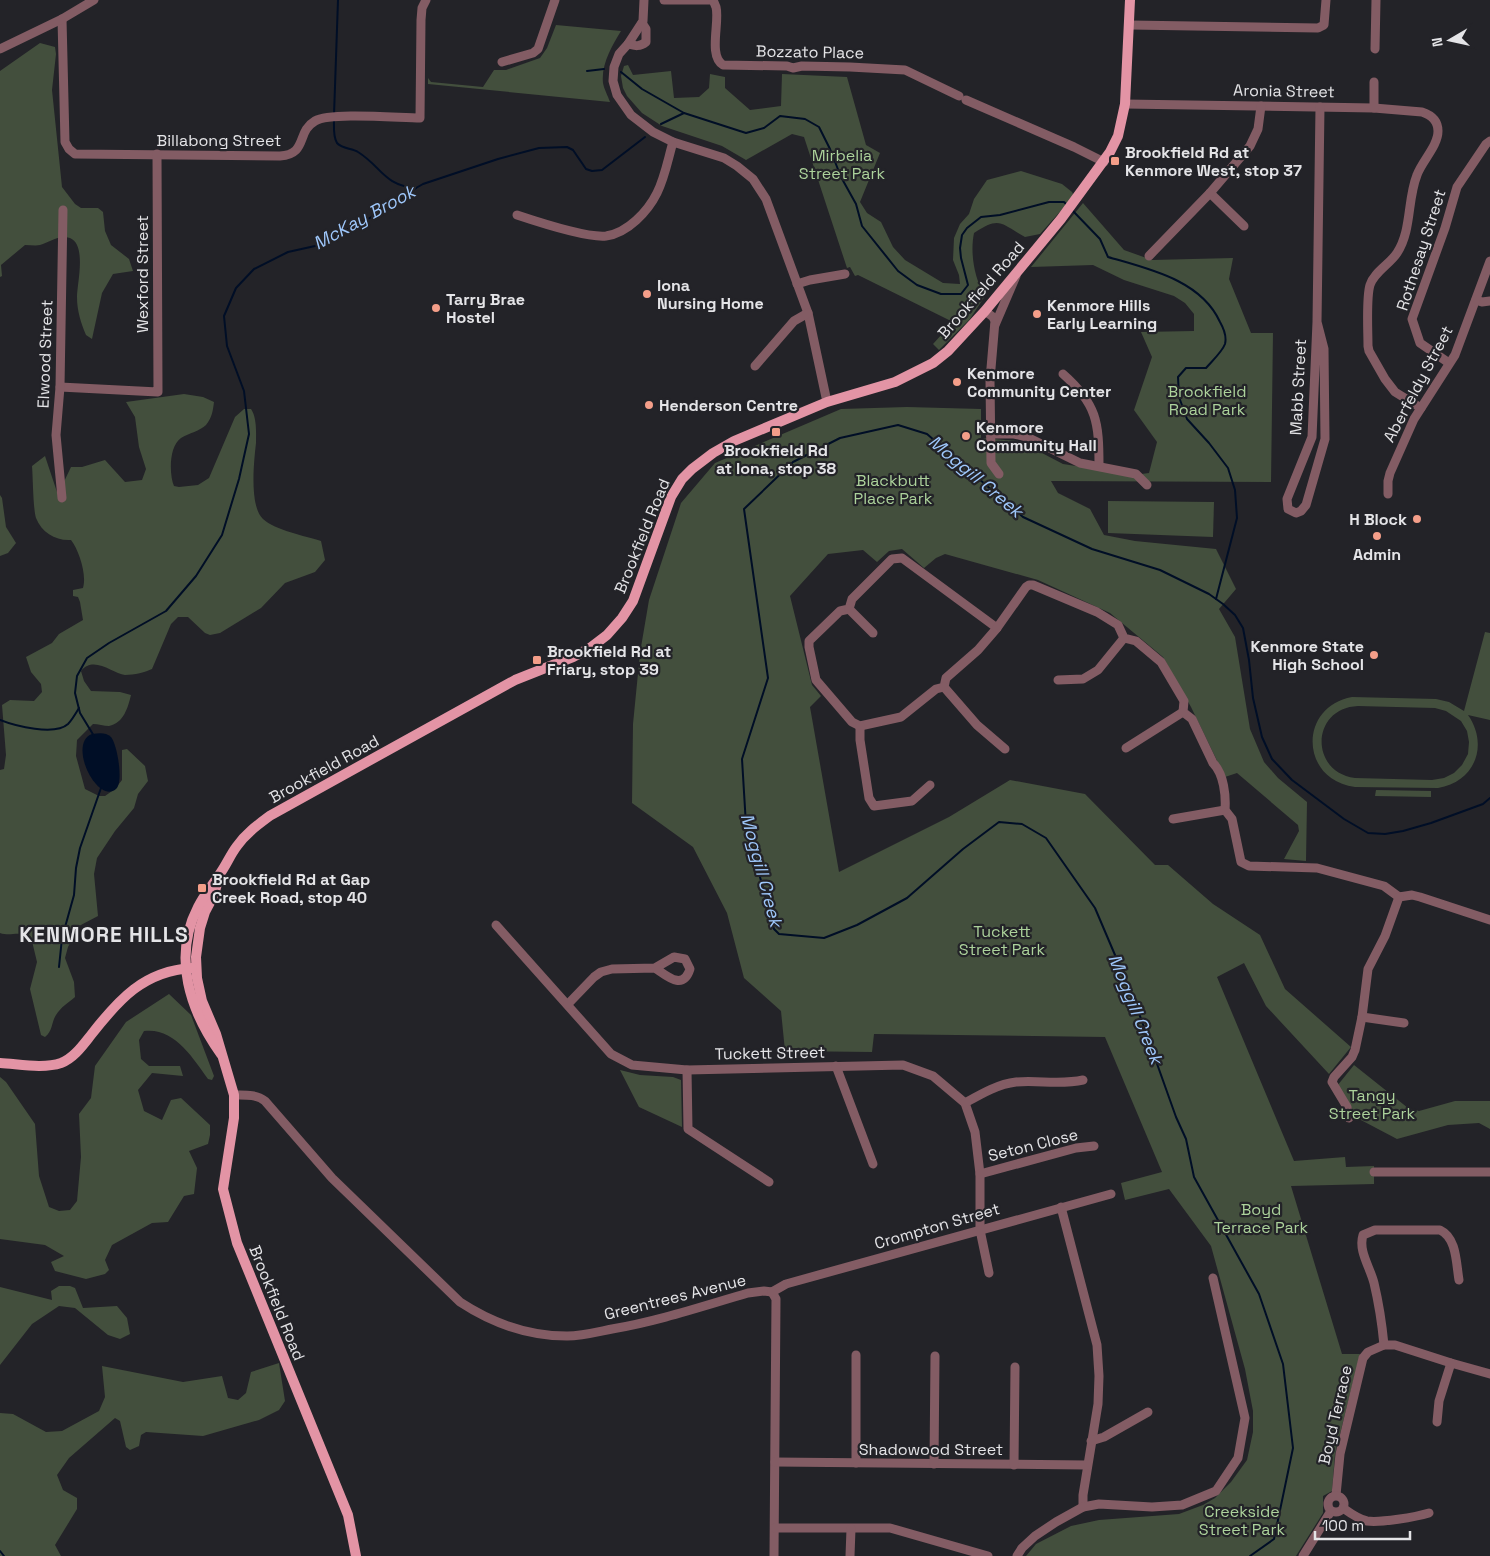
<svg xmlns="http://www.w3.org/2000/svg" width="1490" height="1556" viewBox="0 0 1490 1556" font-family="'Space Grotesk',sans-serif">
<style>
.green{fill:#434f3d;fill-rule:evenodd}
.water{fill:#000e26}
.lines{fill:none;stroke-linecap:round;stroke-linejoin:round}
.stream{stroke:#000e26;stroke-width:2}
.minor{stroke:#835c64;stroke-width:9}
.major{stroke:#e394a5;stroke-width:10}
.poi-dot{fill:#f49e89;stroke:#232328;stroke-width:2}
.labels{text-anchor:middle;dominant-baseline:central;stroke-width:4.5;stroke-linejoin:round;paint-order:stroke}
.street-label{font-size:16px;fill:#e4e4e7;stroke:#232328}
.poi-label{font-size:16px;font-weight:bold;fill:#e4e4e7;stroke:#232328;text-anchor:start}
.park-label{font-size:16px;fill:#acd29b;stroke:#232328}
.water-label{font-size:18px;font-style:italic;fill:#9fc8fc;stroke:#232328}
.district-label{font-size:21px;font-weight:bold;letter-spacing:1px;fill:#e4e4e7;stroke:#232328}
</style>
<rect width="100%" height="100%" fill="#232328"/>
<g class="green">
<path d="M556 25 621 31C612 46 601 64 603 83 604 89 608 96 610 102L428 84V78L431 82 483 87 494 70H506L540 58 547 48Z"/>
<path d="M40 43 55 47 56 54 52 90 62 187 75 204 81 208H98L103 212 105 231 111 245 129 259 133 271 113 274 102 293 92 339 86 335C81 323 77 311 77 297 77 284 87 245 70 238 59 234 50 242 40 245 36 246 30 245 25 245L1 265 2 276 0 277V71Z"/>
<path d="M628 65 633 75 671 71 674 98 699 97 709 88 710 74 725 77V88L750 110 781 106 782 74 847 77 866 145 880 153 860 202 867 213 881 222 893 247 905 260 943 283 960 284 959 275 953 260 954 238 960 224 969 214 974 199 987 180 1021 171 1062 184 1072 192 1074 196 1040 234 1025 237C1000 223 1000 216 974 233 970 253 974 278 985 296L970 319 939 350 933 344 953 322 858 275 855 276 850 267 847 268 804 137 792 134 746 160 722 146 662 126 642 113 627 96 623 88 621 76 624 66Z"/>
<path d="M1083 203 1124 250 1152 260 1233 258 1229 279 1251 333H1273L1271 482 1051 481 1058 493 1090 509 1104 535 1135 541 1216 549 1236 589 1219 609 1235 637 1250 729 1264 762 1278 778 1307 802 1306 861 1284 859 1299 831 1298 825 1237 773 1225 777 1191 707 1163 657 1110 613 1038 580 945 554 936 558 924 568 902 549 889 551 877 562 863 550 828 554 790 596 812 685 821 696 810 707 839 872 949 817 1010 780 1085 794 1155 865H1168L1213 904 1260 935 1285 989 1351 1047 1329 1074 1266 1006 1244 963 1217 977 1294 1161 1345 1157 1346 1167 1374 1166V1184L1291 1186 1342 1354H1360L1335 1454 1332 1491 1323 1496V1513L1296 1556H1026L1036 1544 1071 1526 1099 1520 1179 1514 1203 1505 1215 1498 1231 1482 1247 1460 1253 1432V1411L1245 1369 1211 1246 1169 1189 1125 1200 1121 1183 1162 1172 1105 1037 874 1034 872 1052 785 1051 781 1011 744 978 727 913 693 847 632 803 633 724 640 653 649 600 681 503 715 463 841 409 907 407 981 409V438L1019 441 1063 464 1134 475 1149 473 1157 442 1134 410 1152 357 1141 332 1194 331V314L1185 303 1174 296 1124 280 1093 265 1031 267Z"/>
<path d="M184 394 203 397 214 402C213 410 212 418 206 425 200 431 189 433 181 438 169 446 169 474 174 486L179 487 198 485 209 478 235 417 244 409H251C257 418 256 432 256 443 254 461 249 506 263 519 275 530 305 536 321 541L325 560 315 572 285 583 261 608 220 633 210 635 205 633 188 617H178L171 624 152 669C146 672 134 675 125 675 113 674 94 655 81 671L84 681 91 691 120 692 131 695C128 707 124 723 109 726 104 726 98 724 93 724L77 740 76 756 85 789 99 796H105L115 789 122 780V750L127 749 145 766 148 781 138 794 134 808 115 831 97 858 94 874 98 916 79 926 68 947 65 958 74 982 75 997C68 1003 61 1007 56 1015 51 1023 53 1031 45 1037L41 1035 30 989 37 962 31 937C17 930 12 937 0 933V770L4 769 6 755 2 705 10 700 34 701 42 692 41 684 31 672 26 657 52 643 59 634 83 620 80 602 78 597 73 596V590L83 588C87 575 79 550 71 540 56 541 42 533 36 518 33 508 33 478 32 466L45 456 57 492 61 488 71 467H82L105 460 125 482 142 480 146 469 139 447 135 417 126 402Z"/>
<path d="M0 495 2 498 6 527 16 543 8 553 0 556Z"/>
<path d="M1108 501 1214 502 1213 537 1108 533Z"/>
<path d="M1485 632 1490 633V720L1468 715C1489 745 1475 782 1438 788L1355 787C1300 780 1298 707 1352 697L1436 699 1449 702 1464 711ZM1358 706 1435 708 1446 711 1461 721 1467 731 1469 742 1468 754 1462 765 1454 773 1444 778 1432 780 1355 778C1309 772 1311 708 1358 706Z"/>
<path d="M1376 790 1431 791V797L1375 796Z"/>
<path d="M169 994 191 1015 214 1076 212 1080 208 1079C193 1058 174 1027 144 1031L139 1040 141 1059 149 1066H180L183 1076 152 1073 138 1090 144 1111 162 1120 171 1100 181 1098 210 1125V1135L208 1144 189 1151 197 1168 194 1194 184 1196 168 1222 152 1223 112 1245 105 1260 109 1270 105 1274 86 1279 55 1271 51 1262 64 1256 45 1245 0 1239V1077L6 1082 35 1124 39 1176 49 1207 59 1211 70 1210 77 1201 81 1157 79 1114 91 1098 95 1066 126 1022Z"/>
<path d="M1354 1065 1408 1108 1419 1111 1455 1101H1490V1129L1479 1123 1448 1125 1397 1139 1359 1119 1337 1086Z"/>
<path d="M620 1070 640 1075 673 1077 681 1080 682 1127 639 1107Z"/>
<path d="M59 1286H70L75 1288 83 1308 117 1306 127 1318 130 1334 120 1339 108 1335 75 1308 59 1306 32 1324 0 1365V1287L52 1300 51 1291Z"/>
<path d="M279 1363 285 1401 279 1410 259 1420 203 1436 146 1432 141 1435 139 1446 130 1450 126 1447 120 1421 115 1418 69 1458 57 1475 63 1490 77 1498V1509L55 1545 61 1556H0V1413L13 1414 46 1432 62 1431 99 1411 105 1397 102 1366 183 1382 222 1376 228 1398 238 1400 246 1393 251 1372Z"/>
</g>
<path class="water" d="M92 734C99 733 106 732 111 737 117 744 124 782 116 789 97 805 67 743 92 734Z"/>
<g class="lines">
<g class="stream">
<path d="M587 71 604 69"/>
<path d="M621 72 642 89 684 113 746 133 764 128 780 116 805 119 819 127 830 149 841 177 856 204 862 226 898 271 917 285 941 294H961L968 285 961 258 960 248 962 235 967 228 981 217 1000 215 1049 202H1064L1067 205"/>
<path d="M334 115 338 0"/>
<path d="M334 120C334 127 333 137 337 143 342 149 352 148 358 152 382 167 383 185 416 188"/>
<path d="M661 124 684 113"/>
<path d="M1072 210 1100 239 1108 257C1149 269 1201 280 1220 322 1224 329 1227 336 1225 344 1222 352 1212 361 1206 368H1186L1178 377 1179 397 1187 419 1209 443 1228 468 1235 490 1237 518 1216 599"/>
<path d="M0 720C15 726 55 736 68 724 72 720 76 713 79 708"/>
<path d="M94 736 80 713 75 693 77 676 87 658 109 643 166 611 196 576 222 535 239 479 249 434 244 391 227 346 224 316 236 288 254 269 288 252 315 246 368 219 402 199 416 188 423 184 498 159 539 148 567 147 573 150 586 169 592 171 602 170 645 137"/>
<path d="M59 967 62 938 74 895 76 868 80 848 101 788"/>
<path d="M0 1551 4 1556"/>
<path d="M1250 1556 1274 1539 1293 1448 1283 1364 1259 1294 1194 1177 1186 1139 1176 1117 1135 1002 1095 908 1046 838 1022 824 999 822 963 849 907 898 857 925 824 938 779 934 774 929 746 825 742 759 768 678 744 509 793 462 840 438 898 425 927 434 1023 517 1092 549 1160 570 1209 594 1223 604 1235 615 1243 628 1249 660 1253 698 1262 737 1272 759 1292 780 1344 819 1368 833 1385 834 1403 831 1431 823 1483 804 1490 798"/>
</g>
<g class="minor">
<path d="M644 0 643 21 628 44 619 54 614 67 613 81 617 95 631 115 653 132 673 142 724 158 737 166 753 179 766 199 808 313 827 402"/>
<path d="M664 0H713"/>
<path d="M713 0C714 2 715 5 716 7 720 22 708 56 723 65L787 66 793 68 802 66 850 67 905 70 959 96"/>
<path d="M62 19 65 142 69 149 75 154 280 156C308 154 296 132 315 121 331 112 399 118 420 118L421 20 422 8 426 0"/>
<path d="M1130 25 1318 28 1324 25 1326 0"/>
<path d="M628 44C635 46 640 47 646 42V29L642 23"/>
<path d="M0 49 62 19 94 0"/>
<path d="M1375 49 1376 0"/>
<path d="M502 62 533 53 538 49 555 0"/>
<path d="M966 100 1074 147 1104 162"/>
<path d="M1125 104 1374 108 1422 112C1431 115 1438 121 1438 131 1438 146 1422 161 1417 175 1407 200 1412 230 1397 253 1390 264 1374 272 1370 285 1366 298 1368 331 1368 346L1369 351 1385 379 1395 392 1421 408"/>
<path d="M1374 108V82"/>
<path d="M1210 193 1244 226"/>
<path d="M517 215C538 222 587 238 606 236 628 233 648 211 657 193 665 177 668 159 673 142"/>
<path d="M1149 256 1210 193 1250 146 1258 129 1261 106"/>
<path d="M797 284 810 280 845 274"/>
<path d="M1476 300 1482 302 1490 301"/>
<path d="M985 311 993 317 995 321 990 380 991 463 999 474"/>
<path d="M1317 322 1324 349 1325 439 1306 505 1301 511 1296 513 1288 509 1287 499 1312 437 1317 322 1320 107"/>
<path d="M995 325 1016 276"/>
<path d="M1449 363 1420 343 1412 319 1445 228 1457 187 1486 144 1490 141"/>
<path d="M755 366 794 321 808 313"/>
<path d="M1063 374C1097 404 1099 422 1099 466"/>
<path d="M60 387 158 392 157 154"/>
<path d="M990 434H1014L1027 437 1080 463 1136 474 1147 485"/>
<path d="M1388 494V481L1390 473 1414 419 1455 355 1490 261"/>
<path d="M62 498 56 435 60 387 63 210"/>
<path d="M902 558 997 628 978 650 946 678 944 687 936 689 901 717 860 726 852 722 816 680 809 647V641L840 611 849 609 852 599 892 559Z"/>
<path d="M849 609 873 633"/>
<path d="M997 628 1026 587 1029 585H1033L1097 612 1118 625 1124 638 1136 641 1161 662 1184 701 1183 712 1192 719 1213 763C1224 774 1226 796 1225 810L1232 819 1241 862 1249 866 1317 868 1384 886 1399 897"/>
<path d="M1058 680 1083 679 1098 670 1124 638"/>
<path d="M944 687 977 725 1005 749"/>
<path d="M860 726V740L869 798 874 806 912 801 930 785"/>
<path d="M1126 748 1183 712"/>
<path d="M1173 819 1225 810"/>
<path d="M1399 897 1412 895 1420 897 1490 920"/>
<path d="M496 925 611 1054 632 1065 687 1070 903 1065 933 1076 965 1103 975 1132 980 1174V1230L989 1273"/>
<path d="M568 1004 594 977 601 972 612 969 655 968 674 957 685 959 690 969C683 991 667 976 655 968"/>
<path d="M1362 1017 1404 1023"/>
<path d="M836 1066 873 1164"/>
<path d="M687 1070 688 1129 769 1182"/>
<path d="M234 1095C245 1095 256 1094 265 1101L332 1178 460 1302C492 1323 529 1336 567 1336 582 1336 597 1332 612 1329 659 1321 703 1306 748 1293L764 1291 772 1292"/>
<path d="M965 1103C981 1094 998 1084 1016 1082 1038 1080 1061 1085 1083 1080"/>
<path d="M1349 1118 1347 1107 1332 1082 1334 1077 1352 1057 1355 1050 1362 1017 1368 969 1385 936 1399 897"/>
<path d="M1374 1172H1490"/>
<path d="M980 1174 1076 1148 1094 1146"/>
<path d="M1061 1207 1097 1345 1099 1376 1098 1404 1083 1495V1507"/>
<path d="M772 1292 786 1284 1111 1194"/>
<path d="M772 1292 776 1299 774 1556"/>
<path d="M1384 1345C1382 1324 1379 1304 1374 1283 1370 1267 1358 1251 1363 1235L1375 1230H1440C1457 1238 1456 1263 1459 1280"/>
<path d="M1437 1422 1439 1401 1451 1363"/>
<path d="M1091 1441 1104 1437 1148 1412"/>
<path d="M775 1462 1087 1465"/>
<path d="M856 1463V1355"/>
<path d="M934 1464 935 1356"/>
<path d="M1014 1465 1015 1367"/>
<path d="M1336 1495 1340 1454 1363 1358 1368 1352 1384 1345H1395L1451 1363 1490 1374"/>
<circle cx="1336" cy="1504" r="8"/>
<path d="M1343 1508C1350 1513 1358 1519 1367 1521 1380 1523 1416 1517 1429 1513"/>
<path d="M775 1528H890L988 1556"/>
<path d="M850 1556 851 1529"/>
<path d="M1017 1556 1022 1548 1035 1536 1056 1522 1083 1507 1099 1504 1152 1507 1182 1505 1216 1491 1238 1458 1245 1418 1213 1278"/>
<path d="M1303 1556 1331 1511"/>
</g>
<g class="major">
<path d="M218 880 214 895 205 912 200 928 196 957 197 978 202 1001 216 1034 234 1095V1118L223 1189 237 1243 348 1515 356 1556"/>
<path d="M221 1054C190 1011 172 957 198 907 204 895 212 886 219 875 226 866 230 855 237 846 246 833 259 824 271 815L515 680 573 657 590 648 607 635 622 618 633 601 671 497 682 479 692 469 713 453 734 441 827 402 895 382 933 363 948 351 985 311 1061 219 1110 152 1118 136 1125 104 1130 0"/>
<path d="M0 1063C19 1064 43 1069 61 1063 74 1058 83 1045 91 1035 119 999 144 971 192 968"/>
</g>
</g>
<g class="poi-dot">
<rect x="1110" y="156" width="10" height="10" rx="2.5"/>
<circle cx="647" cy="294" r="5"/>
<circle cx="436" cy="308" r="5"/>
<circle cx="1037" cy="314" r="5"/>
<circle cx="957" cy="382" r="5"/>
<circle cx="649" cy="405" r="5"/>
<rect x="771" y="427" width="10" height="10" rx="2.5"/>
<circle cx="966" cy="436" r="5"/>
<circle cx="1417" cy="519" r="5"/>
<circle cx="1377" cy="536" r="5"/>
<circle cx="1374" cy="655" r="5"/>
<rect x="532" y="655" width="10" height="10" rx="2.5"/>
<rect x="197" y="883" width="10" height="10" rx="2.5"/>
</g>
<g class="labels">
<g class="street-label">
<text transform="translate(810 52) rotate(1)">Bozzato Place</text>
<text transform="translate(1284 91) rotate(1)">Aronia Street</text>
<text x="219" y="140">Billabong Street</text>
<text transform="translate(1421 250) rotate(-72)">Rothesay Street</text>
<text transform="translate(142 274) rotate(-90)">Wexford Street</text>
<text transform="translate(981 290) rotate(-49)">Brookfield Road</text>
<text transform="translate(45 354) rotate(-88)">Elwood Street</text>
<text transform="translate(1418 384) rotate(-62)">Aberfeldy Street</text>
<text transform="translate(1298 387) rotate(-87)">Mabb Street</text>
<text transform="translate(642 536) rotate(-68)">Brookfield Road</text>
<text transform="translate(324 769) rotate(-29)">Brookfield Road</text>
<text transform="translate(770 1053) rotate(-1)">Tuckett Street</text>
<text transform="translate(1033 1145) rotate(-14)">Seton Close</text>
<text transform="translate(937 1226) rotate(-16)">Crompton Street</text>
<text transform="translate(675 1297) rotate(-14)">Greentrees Avenue</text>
<text transform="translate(277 1303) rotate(68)">Brookfield Road</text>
<text transform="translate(1335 1415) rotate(-77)">Boyd Terrace</text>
<text x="931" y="1449">Shadowood Street</text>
</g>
<g class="poi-label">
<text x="1125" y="152">Brookfield Rd at<tspan x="1125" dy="18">Kenmore West, stop 37</tspan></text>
<text x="657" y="285">Iona<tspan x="657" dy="18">Nursing Home</tspan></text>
<text x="446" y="299">Tarry Brae<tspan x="446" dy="18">Hostel</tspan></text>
<text x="1047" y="305">Kenmore Hills<tspan x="1047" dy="18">Early Learning</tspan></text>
<text x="967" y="373">Kenmore<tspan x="967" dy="18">Community Center</tspan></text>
<text x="659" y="405">Henderson Centre</text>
<text x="976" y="427">Kenmore<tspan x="976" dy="18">Community Hall</tspan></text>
<text x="776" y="450" text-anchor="middle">Brookfield Rd<tspan x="776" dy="18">at Iona, stop 38</tspan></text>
<text x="1407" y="519" text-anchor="end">H Block</text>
<text x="1377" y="554" text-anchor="middle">Admin</text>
<text x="1364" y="646" text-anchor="end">Kenmore State<tspan x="1364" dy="18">High School</tspan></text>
<text x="547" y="651">Brookfield Rd at<tspan x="547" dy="18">Friary, stop 39</tspan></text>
<text x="212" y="879">Brookfield Rd at Gap<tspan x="212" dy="18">Creek Road, stop 40</tspan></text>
</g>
<g class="park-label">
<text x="842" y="155">Mirbelia<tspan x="842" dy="18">Street Park</tspan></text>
<text x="1207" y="391">Brookfield<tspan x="1207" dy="18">Road Park</tspan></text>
<text x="893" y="480">Blackbutt<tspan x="893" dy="18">Place Park</tspan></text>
<text x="1002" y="931">Tuckett<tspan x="1002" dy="18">Street Park</tspan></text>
<text x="1372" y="1095">Tangy<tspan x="1372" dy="18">Street Park</tspan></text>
<text x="1261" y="1209">Boyd<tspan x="1261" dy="18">Terrace Park</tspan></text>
<text x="1242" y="1511">Creekside<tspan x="1242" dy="18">Street Park</tspan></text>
</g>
<g class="water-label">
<text transform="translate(364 217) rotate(-29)">McKay Brook</text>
<text transform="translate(976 476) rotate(40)">Moggill Creek</text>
<text transform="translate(762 870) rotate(75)">Moggill Creek</text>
<text transform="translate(1136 1009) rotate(68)">Moggill Creek</text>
</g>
<g class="district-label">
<text x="104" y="934">KENMORE HILLS</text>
</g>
</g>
<g transform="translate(1450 40) rotate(261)" stroke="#232328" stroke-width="4" paint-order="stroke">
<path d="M0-4L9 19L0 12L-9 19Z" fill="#e4e4e7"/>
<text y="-8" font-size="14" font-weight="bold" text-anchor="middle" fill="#e4e4e7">N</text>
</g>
<path d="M1315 1531v8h95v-8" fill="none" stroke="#e4e4e7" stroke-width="2.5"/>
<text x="1322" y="1531" font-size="15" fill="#e4e4e7" stroke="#232328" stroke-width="4" paint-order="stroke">100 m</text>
</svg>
